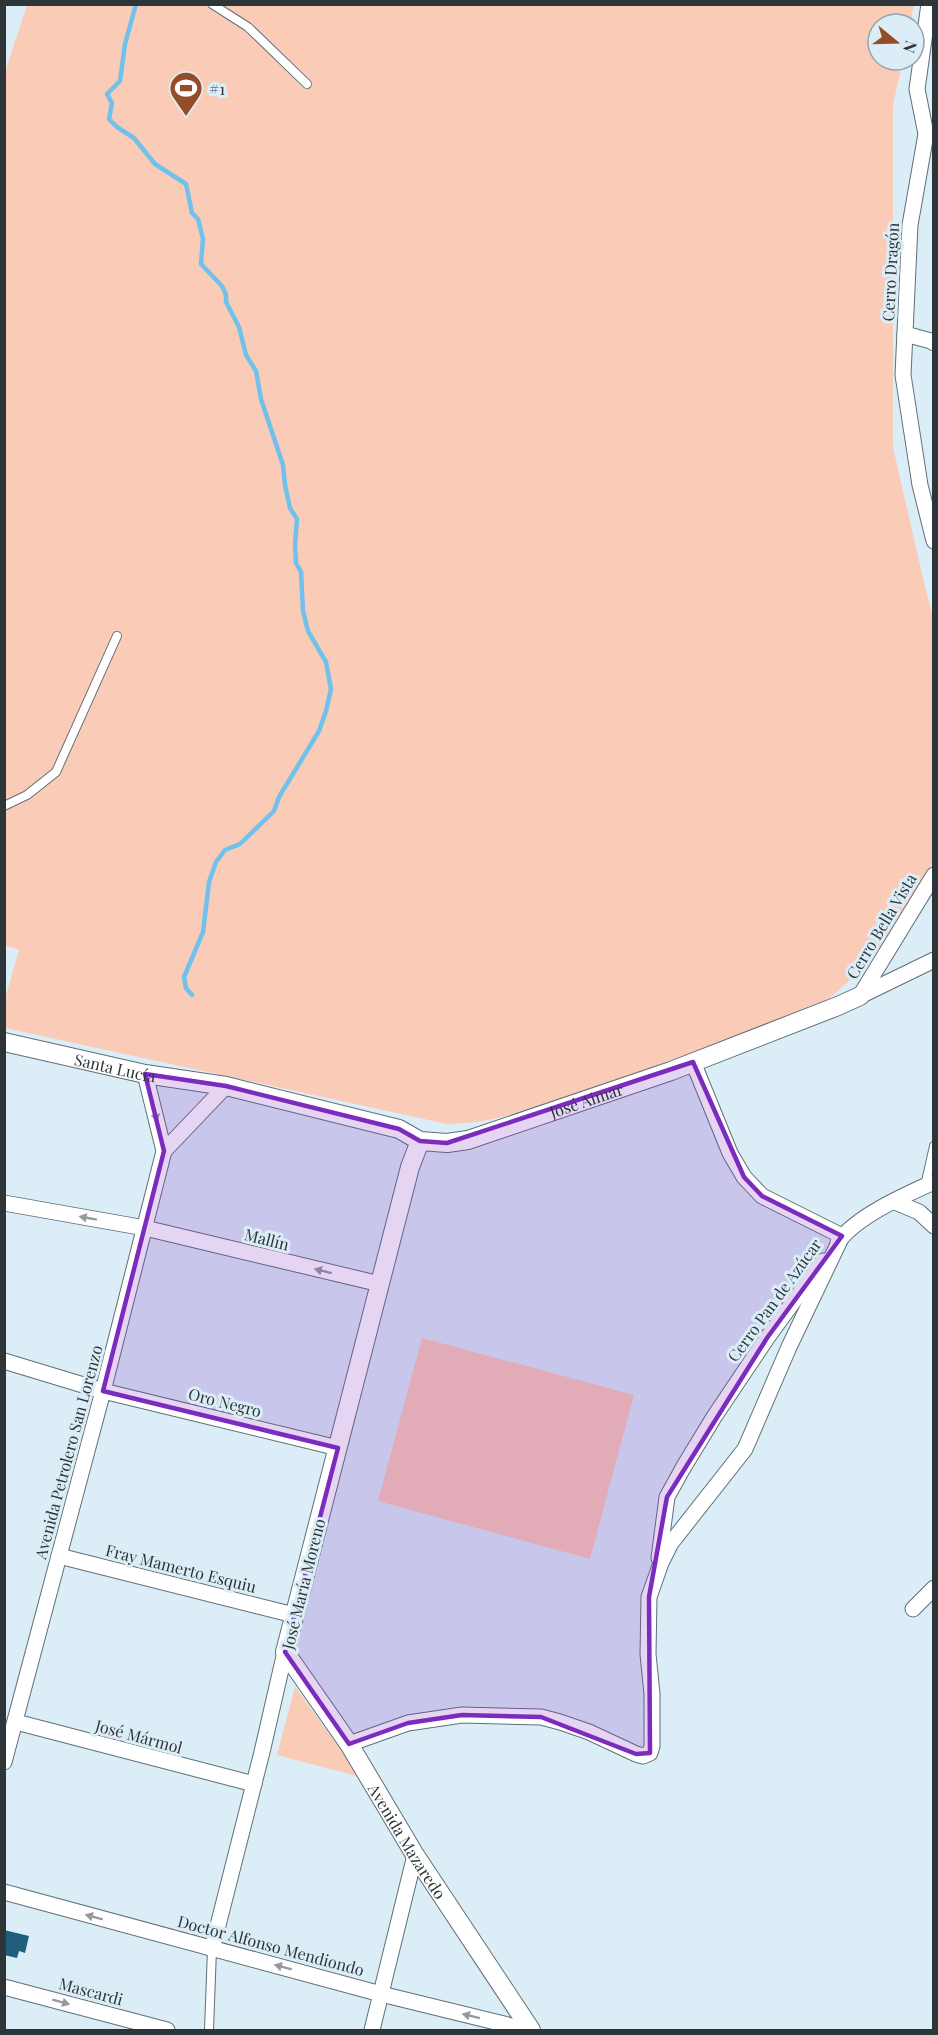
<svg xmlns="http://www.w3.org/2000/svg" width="938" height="2035" viewBox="0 0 938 2035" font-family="'Playfair Display',serif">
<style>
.green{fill:#faccb7}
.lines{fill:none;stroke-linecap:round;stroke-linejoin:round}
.stream{stroke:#70c1eb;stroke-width:4.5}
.building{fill:#1f5f7d}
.service-casing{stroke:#606f78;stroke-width:10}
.minor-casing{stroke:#606f78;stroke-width:17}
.tertiary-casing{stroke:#606f78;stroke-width:20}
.service{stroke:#fff;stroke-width:8}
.minor{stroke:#fff;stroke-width:15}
.tertiary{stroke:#fff;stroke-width:18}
.oneway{fill:#969a9c}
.marked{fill:#7b2cbf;fill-opacity:0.2;stroke:#7b2cbf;stroke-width:4.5;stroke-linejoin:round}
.labels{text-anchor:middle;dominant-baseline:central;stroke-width:6;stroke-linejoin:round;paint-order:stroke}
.poi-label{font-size:16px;fill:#2e3539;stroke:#dbedf7;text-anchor:start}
.street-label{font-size:16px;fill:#2e3539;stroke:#dbedf7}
</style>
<rect width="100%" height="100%" fill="#dbedf7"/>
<g class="green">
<path d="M27 5H914L910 24H878V60H903L893 105V447L922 574 933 618V862L880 946 847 983 826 1001C746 1032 665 1064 583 1091 538 1106 495 1124 447 1124L5 1028V999L19 950 5 945 4 75Z"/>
<path d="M422 1338 634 1395 590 1559 378 1501Z"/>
<path d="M295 1687 361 1777 277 1755Z"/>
</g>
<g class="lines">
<path class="stream" d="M136 4 125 44 120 81 107 94 112 103 109 119 117 127 134 138 155 164 186 184 192 213 198 219 203 239 201 264 222 286 226 295V302L239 327 246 355 256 371 261 399 283 465 285 485 290 508 297 519 295 545 296 563 301 572 303 611 308 631 326 662 331 689 326 711 319 731 279 797 274 811 240 844 225 850 216 862 209 882 203 932 184 977 186 988 192 995"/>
</g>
<path class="building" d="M4 1930 29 1936 25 1953 19 1951 17 1958 4 1955Z"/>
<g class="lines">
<defs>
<g id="service">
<path d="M212 4 248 27 307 84"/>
<path d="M4 806 27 795 56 772 117 636"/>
<path d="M925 1186 934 1146"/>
<path d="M209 2030 212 1949"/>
</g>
<g id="minor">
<path d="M929 4 917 89 926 134 910 225 903 375 920 485 934 541"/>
<path d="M905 334 931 341 934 343"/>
<path d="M860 996 934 875"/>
<path d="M860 996 934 960"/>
<path d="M693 1062 730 1153 744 1177 762 1196 842 1236"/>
<path d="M145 1074 164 1151"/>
<path d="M895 1202 919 1212 934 1226"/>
<path d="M4 1203 145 1228 380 1284"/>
<path d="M838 1242C857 1216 905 1195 934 1182"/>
<path d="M4 1361 103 1391 338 1448"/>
<path d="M59 1556 294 1615"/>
<path d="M659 1558 667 1497 683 1468 714 1417 767 1338 823 1261"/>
<path d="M913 1609 934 1588"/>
<path d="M16 1722 254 1784"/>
<path d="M349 1744 408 1723 462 1715 541 1717 560 1722 589 1732 636 1754 643 1756 650 1753 652 1746V1694L648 1654 649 1597 661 1563 671 1543 745 1449 789 1347 842 1236"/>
<path d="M4 1762 103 1391 164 1151 226 1086"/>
<path d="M4 1892 381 1994 528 2030"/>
<path d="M212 1949 262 1752 285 1652"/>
<path d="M4 1987 167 2030"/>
<path d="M372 2030 415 1855"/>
</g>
<g id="tertiary">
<path id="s1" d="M4 1042 145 1074 226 1086 399 1129 420 1141 447 1143 468 1140 671 1071 838 1006 860 996"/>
<path id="s2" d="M420 1141 410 1167 285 1652 349 1744 415 1855 531 2030"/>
</g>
</defs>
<use href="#service" class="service-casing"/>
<use href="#minor" class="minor-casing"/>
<use href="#tertiary" class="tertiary-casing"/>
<use href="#service" class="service"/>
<use href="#minor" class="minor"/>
<use href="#tertiary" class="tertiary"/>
</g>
<defs><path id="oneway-solid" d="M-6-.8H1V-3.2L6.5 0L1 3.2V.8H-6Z" transform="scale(1.5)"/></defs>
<g class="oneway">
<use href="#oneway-solid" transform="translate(155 1113) rotate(76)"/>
<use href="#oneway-solid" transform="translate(88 1218) rotate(-170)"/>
<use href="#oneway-solid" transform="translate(323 1271) rotate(-166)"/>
<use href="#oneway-solid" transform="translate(94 1917) rotate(-165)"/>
<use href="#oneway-solid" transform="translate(283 1967) rotate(-165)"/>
<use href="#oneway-solid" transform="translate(61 2002) rotate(15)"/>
<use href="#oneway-solid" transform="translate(471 2016) rotate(-166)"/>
</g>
<path class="marked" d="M693 1062 744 1177 762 1196 842 1236 767 1338 667 1497 649 1597 650 1753 636 1754 541 1717 462 1715 408 1723 349 1744 285 1652 338 1448 103 1391 164 1151 145 1074 226 1086 399 1129 420 1141 447 1143Z"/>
<defs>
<symbol id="stadium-pin" viewBox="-11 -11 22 30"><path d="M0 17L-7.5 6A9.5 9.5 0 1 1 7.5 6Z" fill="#954d29" stroke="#dbedf7"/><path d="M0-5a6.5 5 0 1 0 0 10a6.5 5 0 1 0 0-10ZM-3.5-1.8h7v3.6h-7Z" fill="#fff"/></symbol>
</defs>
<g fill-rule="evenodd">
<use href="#stadium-pin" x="167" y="69" width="38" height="52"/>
</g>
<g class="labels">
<g class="poi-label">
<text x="209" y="88">#1</text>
</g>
<g class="street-label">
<text transform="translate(890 272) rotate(-87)">Cerro Dragón</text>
<text transform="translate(881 926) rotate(-59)">Cerro Bella Vista</text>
<text stroke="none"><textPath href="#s1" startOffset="114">Santa Lucía</textPath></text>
<text stroke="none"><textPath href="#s1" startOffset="602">José Aimar</textPath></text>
<text transform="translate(267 1239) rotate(14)">Mallín</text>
<text transform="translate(774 1300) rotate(-54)">Cerro Pan de Azúcar</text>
<text transform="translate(225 1402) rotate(14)">Oro Negro</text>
<text transform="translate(68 1452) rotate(-75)">Avenida Petrolero San Lorenzo</text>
<text transform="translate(181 1568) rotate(14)">Fray Mamerto Esquiu</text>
<text transform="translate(303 1584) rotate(-76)">José María Moreno</text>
<text transform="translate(139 1736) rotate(15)">José Mármol</text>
<text stroke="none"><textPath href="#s2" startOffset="754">Avenida Mazaredo</textPath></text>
<text transform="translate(271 1945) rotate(15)">Doctor Alfonso Mendiondo</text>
<text transform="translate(91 1991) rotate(15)">Mascardi</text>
</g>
</g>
<rect width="938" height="2035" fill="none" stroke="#2e3539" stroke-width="12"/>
<g transform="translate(896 42) rotate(109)"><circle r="28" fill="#dbedf7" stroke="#96a3ab" stroke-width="1.5"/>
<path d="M0-4.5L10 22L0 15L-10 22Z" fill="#954d29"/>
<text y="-9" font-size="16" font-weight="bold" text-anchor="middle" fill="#2e3539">N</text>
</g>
</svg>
